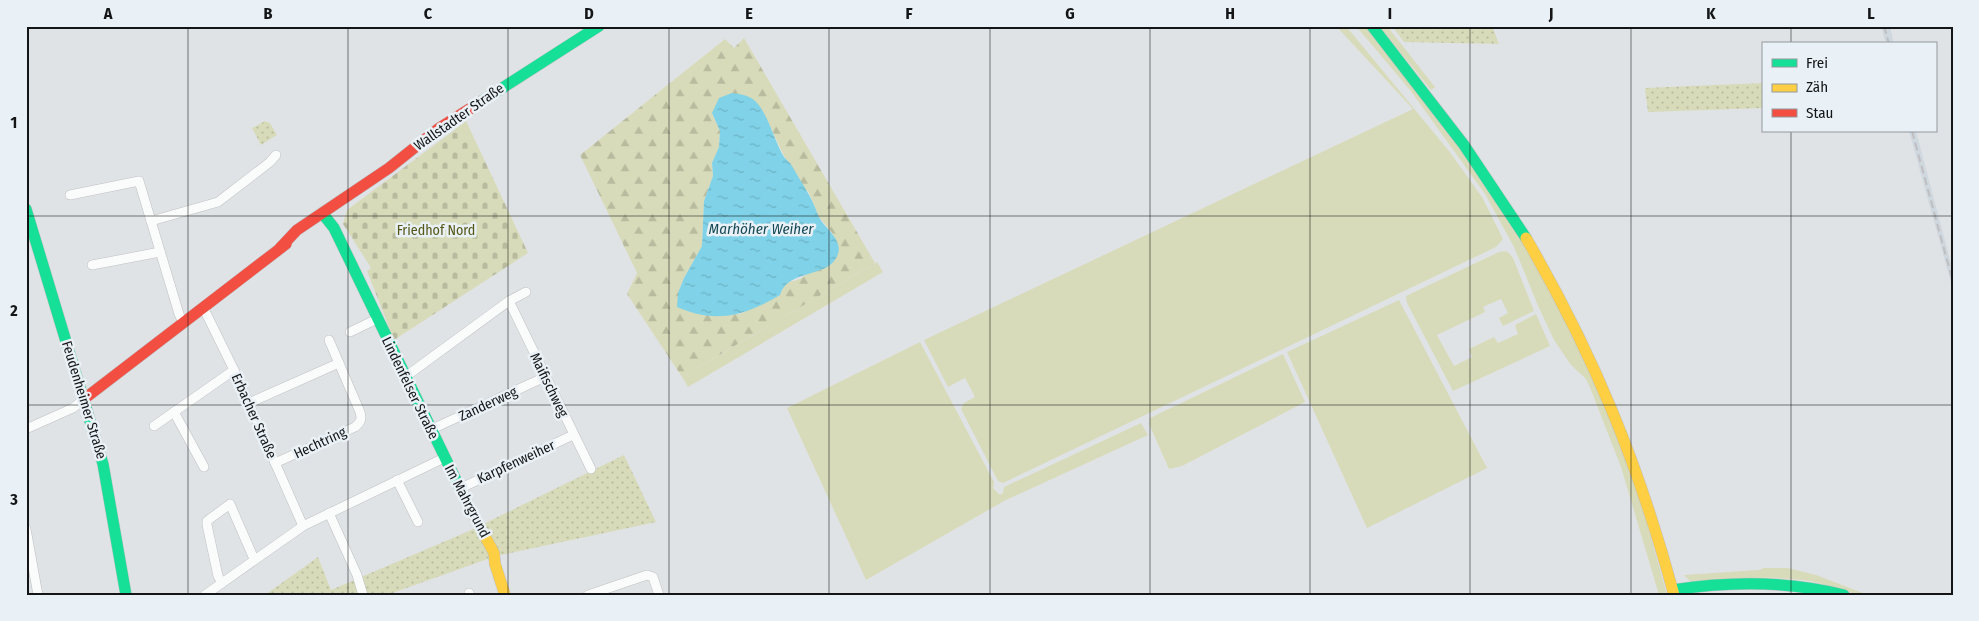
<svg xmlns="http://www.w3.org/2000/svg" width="1979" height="621" viewBox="0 0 1979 621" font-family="'Fira Sans Condensed',sans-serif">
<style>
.built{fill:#cfd8df}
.grass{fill:#d8dbb9}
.forest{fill:url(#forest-firs);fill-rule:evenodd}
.cemetery{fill:url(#cemetery-stones)}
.park{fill:url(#park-dots)}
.water{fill:url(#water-ripples)}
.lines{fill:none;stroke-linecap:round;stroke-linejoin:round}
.street-casing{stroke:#bec0c3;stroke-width:10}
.fast-casing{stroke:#bec0c3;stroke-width:12}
.slow-casing{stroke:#bec0c3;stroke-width:12}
.jam-casing{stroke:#bec0c3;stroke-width:12}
.street{stroke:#fafbfb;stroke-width:9}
.fast{stroke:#16e098;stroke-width:11}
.slow{stroke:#ffcf43;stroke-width:11}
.jam{stroke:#f24e42;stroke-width:11}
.rail{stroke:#bfbfc1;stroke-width:2;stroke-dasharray:8 4;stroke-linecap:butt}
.grid{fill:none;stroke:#131517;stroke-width:1;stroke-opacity:0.55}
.labels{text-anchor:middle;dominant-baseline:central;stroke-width:5;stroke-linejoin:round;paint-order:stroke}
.street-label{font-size:14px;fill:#131517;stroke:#e9f1f7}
.park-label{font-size:14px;fill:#565717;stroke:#e9f1f7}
.water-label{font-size:15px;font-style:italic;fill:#164955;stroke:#e9f1f7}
.neatline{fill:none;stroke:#131517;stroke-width:2}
.grid-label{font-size:16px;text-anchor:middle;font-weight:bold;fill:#131517}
</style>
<defs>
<pattern id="forest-firs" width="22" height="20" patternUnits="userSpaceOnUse" patternTransform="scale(1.25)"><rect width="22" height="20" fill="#d8dbb9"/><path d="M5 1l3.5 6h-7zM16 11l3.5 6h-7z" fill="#b8bb9e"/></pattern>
<pattern id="cemetery-stones" width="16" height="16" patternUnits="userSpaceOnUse" patternTransform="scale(1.25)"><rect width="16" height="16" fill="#d8dbb9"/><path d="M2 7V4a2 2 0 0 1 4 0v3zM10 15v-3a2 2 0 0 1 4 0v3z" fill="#b8bb9e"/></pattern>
<pattern id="park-dots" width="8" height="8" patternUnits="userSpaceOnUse" patternTransform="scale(1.25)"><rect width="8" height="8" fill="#d8dbb9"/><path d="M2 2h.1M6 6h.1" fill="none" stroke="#b8bb9e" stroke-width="1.8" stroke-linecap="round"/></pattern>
<pattern id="water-ripples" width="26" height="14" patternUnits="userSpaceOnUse" patternTransform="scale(1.25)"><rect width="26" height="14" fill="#7fd2e7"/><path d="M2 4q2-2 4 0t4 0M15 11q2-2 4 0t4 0" fill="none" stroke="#6db3c5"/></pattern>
</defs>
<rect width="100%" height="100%" fill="#e0e3e6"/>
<g class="built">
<path d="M1881 26H1890L1894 44H1886Z"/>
<path d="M1909 131H1916L1953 271V290Z"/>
</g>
<g class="grass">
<path d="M1336 26H1346L1449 151 1482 197 1503 239 1496 247 1003 483 998 481 961 409 964 403 975 397 965 378 948 387 924 340 1413 109Z"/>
<path d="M1356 26H1366L1449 129 1537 264 1589 368 1617 433 1644 513 1667 595H1659L1621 467 1589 385 1586 379 1571 365 1554 340 1539 308 1514 247 1485 194 1410 90Z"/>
<path d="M1379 26H1387L1435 87 1431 90Z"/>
<path d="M466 121 475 140 453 131Z"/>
<path d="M1505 251 1509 253 1513 258 1534 311 1503 326 1499 318 1508 313 1501 299 1483 307 1485 312 1437 335 1454 366 1472 357 1469 349 1494 337 1498 343 1518 334 1515 325 1536 314 1550 346 1453 391 1407 303 1406 296 1499 252Z"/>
<path d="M877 262 883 272 688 387 682 377Z"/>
<path d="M1399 300 1487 468 1367 528 1287 352Z"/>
<path d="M920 342 994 482 993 488 1000 495 1003 493 1004 487 1141 423 1148 435 1004 501 866 580 787 408Z"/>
<path d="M1283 354 1305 402 1182 466 1169 469 1149 424 1150 418Z"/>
<path d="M1764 568H1788L1816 575 1868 595C1848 595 1829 584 1809 581 1769 575 1730 579 1690 581L1684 575 1759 570Z"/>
</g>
<path class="forest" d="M744 38 875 263 682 377 627 294 637 273 580 155 725 39 734 48ZM758 105 768 122 784 156 791 166 802 185 809 193 819 217 833 234C824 248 816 268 803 277 791 285 786 276 780 295L740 314 678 293 684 278 702 246 704 201 713 176 712 163 719 147 720 131 712 113Z"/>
<path class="cemetery" d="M453 131 475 140 528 253 394 340 367 271 371 268 343 224 347 210Z"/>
<g class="park">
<path d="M1392 26H1492L1499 44 1404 42Z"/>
<path d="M1763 83V108L1648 112 1645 88Z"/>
<path d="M265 121 270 123 277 135 261 145 252 128Z"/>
<path d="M624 455 656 522 496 556 387 595H265L318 557 331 590 469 531Z"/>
</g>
<path class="water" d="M732 93C739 94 748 95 754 100 768 112 774 141 784 157 786 160 790 162 792 166 801 182 812 197 818 215 823 228 843 238 838 254 830 279 788 268 780 295 744 316 716 324 677 307L678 293 684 278 702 246 704 201 713 176 712 163 719 147 720 131 712 113 719 98Z"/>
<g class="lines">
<defs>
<g id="street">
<path d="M70 195 139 181 179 314 183 322"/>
<path d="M151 221 218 202 270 162 276 155"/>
<path d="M92 265 160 252"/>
<path d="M509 301 526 292"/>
<path d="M203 307 234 370 303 526"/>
<path d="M350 332 377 319"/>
<path d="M405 377 509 301 591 469"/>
<path d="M249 403 339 363"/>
<path d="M174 412 204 467"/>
<path d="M154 426 234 370"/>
<path d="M26 429 73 408 84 399"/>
<path d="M430 430 545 377"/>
<path d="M275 463 355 427C361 422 362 419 360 412L329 340"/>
<path d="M397 480 418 522"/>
<path d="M459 489 573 435"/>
<path d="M329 513 357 575 363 595"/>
<path d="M26 529 38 595"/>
<path d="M222 583 218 576 207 525V521L230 504 254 559"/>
<path d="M469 593 470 595"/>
<path d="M205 595 303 526 444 458"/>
<path d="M588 595 647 575 653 577 659 595"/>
</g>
<g id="fast">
<path d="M1372 26 1464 145 1526 238"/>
<path d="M482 101 599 26"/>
<path d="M26 209 103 464 126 595"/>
<path d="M323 214 334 228 467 503"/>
<path d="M1673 590C1730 581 1788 581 1844 595"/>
</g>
<g id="slow">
<path d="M1526 238C1594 355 1639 465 1674 595"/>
<path d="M467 503 494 553 495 564 505 595"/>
</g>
<g id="jam">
<path d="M280 248 297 230 389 168 438 129 482 101"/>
<path d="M84 399 286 244"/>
</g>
</defs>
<use href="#street" class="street-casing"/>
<use href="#fast" class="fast-casing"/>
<use href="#slow" class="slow-casing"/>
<use href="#jam" class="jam-casing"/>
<use href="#street" class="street"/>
<use href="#fast" class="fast"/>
<use href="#slow" class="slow"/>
<use href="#jam" class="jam"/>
<g class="rail">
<path d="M1884 26 1889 44"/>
<path d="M1912 131 1953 282"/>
</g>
</g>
<path class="grid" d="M188 26V595M348 26V595M508 26V595M669 26V595M829 26V595M990 26V595M1150 26V595M1310 26V595M1470 26V595M1631 26V595M1791 26V44M1791 131V595M26 216H1953M26 405H1953"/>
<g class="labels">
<g class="street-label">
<text transform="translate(459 117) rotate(-35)">Wallstadter Straße</text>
<text transform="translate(549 385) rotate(64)">Maifischweg</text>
<text transform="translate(410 388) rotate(64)">Lindenfelser Straße</text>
<text transform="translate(84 400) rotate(73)">Feudenheimer Straße</text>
<text transform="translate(488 404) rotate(-25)">Zanderweg</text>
<text transform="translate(254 416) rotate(66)">Erbacher Straße</text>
<text transform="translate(320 443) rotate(-25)">Hechtring</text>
<text transform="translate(516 462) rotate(-25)">Karpfenweiher</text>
<text transform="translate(467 501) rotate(62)">Im Mahrgrund</text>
</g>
<g class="park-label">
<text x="436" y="230">Friedhof Nord</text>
</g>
<g class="water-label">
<text x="761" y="229">Marhöher Weiher</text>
</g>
</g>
<rect width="1979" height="621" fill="none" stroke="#e9f1f7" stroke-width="55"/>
<rect x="1762" y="42" width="175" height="90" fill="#e9f1f7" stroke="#93999d"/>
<rect x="1772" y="59" width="25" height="8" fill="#16e098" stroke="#93999d"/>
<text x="1806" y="68" font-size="15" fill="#131517">Frei</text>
<rect x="1772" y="84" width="25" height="8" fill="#ffcf43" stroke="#93999d"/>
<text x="1806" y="92" font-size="15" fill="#131517">Zäh</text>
<rect x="1772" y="109" width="25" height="8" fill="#f24e42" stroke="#93999d"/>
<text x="1806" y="118" font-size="15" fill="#131517">Stau</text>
<rect x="28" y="28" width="1924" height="566" class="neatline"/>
<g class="grid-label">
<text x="108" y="19">A</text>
<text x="268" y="19">B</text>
<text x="428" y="19">C</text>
<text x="589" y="19">D</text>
<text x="749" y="19">E</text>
<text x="909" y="19">F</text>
<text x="1070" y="19">G</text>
<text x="1230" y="19">H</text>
<text x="1390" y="19">I</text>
<text x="1551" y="19">J</text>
<text x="1711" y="19">K</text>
<text x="1871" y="19">L</text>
<text x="14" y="128">1</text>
<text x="14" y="316">2</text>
<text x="14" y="505">3</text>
</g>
</svg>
